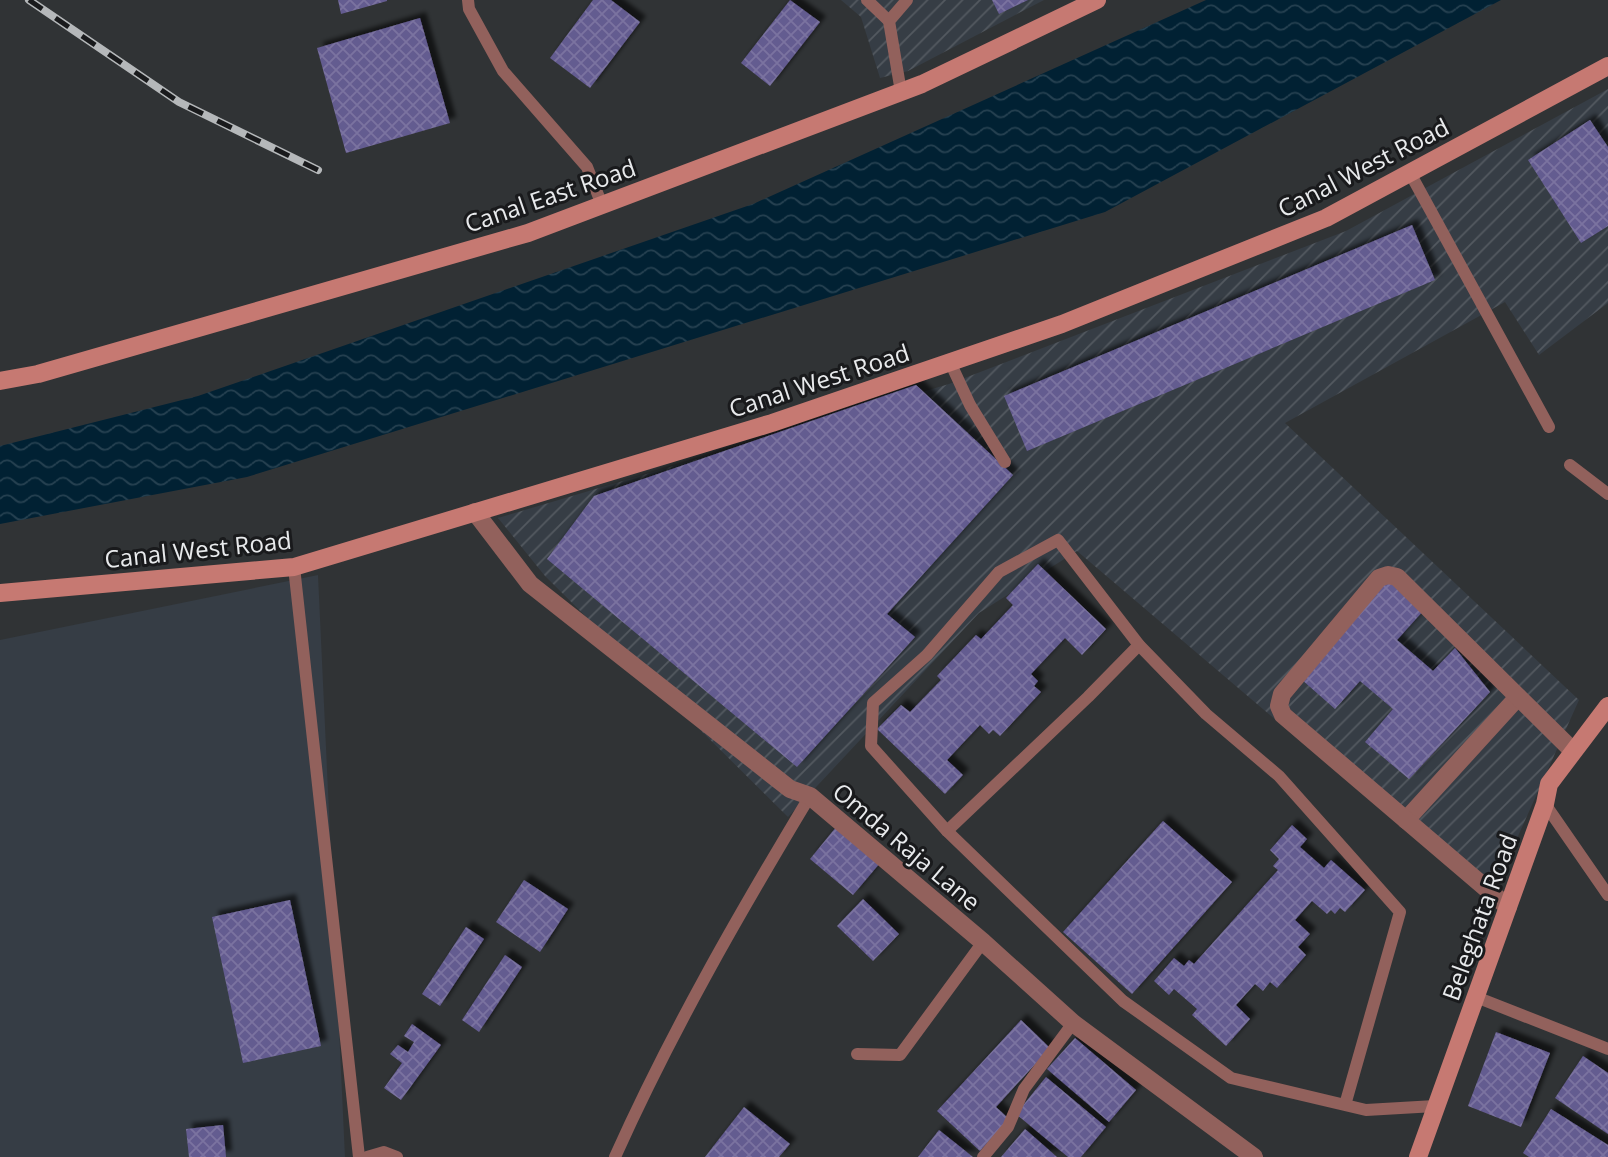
<svg xmlns="http://www.w3.org/2000/svg" width="1608" height="1157" viewBox="0 0 1608 1157" font-family="'Open Sans',sans-serif">
<style>
.built{fill:#363d45}
.industrial{fill:url(#industrial-furrows)}
.water{fill:url(#water-waves)}
.building{fill:url(#building-cross-hatch);filter:url(#shadow)}
.lines{fill:none;stroke-linecap:round;stroke-linejoin:round}
.lane{stroke:#92615c;stroke-width:12}
.street{stroke:#92615c;stroke-width:18}
.secondary{stroke:#c67972;stroke-width:18}
.rail-casing{stroke:#b5b8ba;stroke-width:8}
.rail{stroke:#191a1c;stroke-width:5;stroke-dasharray:16;stroke-linecap:butt}
.labels{text-anchor:middle;dominant-baseline:central;stroke-width:6;stroke-linejoin:round;paint-order:stroke}
.street-label{font-size:24px;fill:#e8eaec;stroke:#191a1c}
</style>
<defs>
<pattern id="industrial-furrows" width="10" height="10" patternUnits="userSpaceOnUse" patternTransform="scale(1.75)"><rect width="10" height="10" fill="#363d45"/><path d="M-1 1l2-2M0 10L10 0M9 11l2-2" fill="none" stroke="#535960"/></pattern>
<pattern id="water-waves" width="16" height="10" patternUnits="userSpaceOnUse" patternTransform="scale(1.75)"><rect width="16" height="10" fill="#012133"/><path d="M0 5q4-4 8 0t8 0" fill="none" stroke="#264151"/></pattern>
<pattern id="building-cross-hatch" width="8" height="8" patternUnits="userSpaceOnUse" patternTransform="scale(1.75)"><rect width="8" height="8" fill="#645b90"/><path d="M0 0l8 8M0 8l8-8" fill="none" stroke="#7a73a0"/></pattern>
<filter id="shadow"><feDropShadow dx="6" dy="-6" stdDeviation="2" flood-color="#0009"/></filter>
</defs>
<rect width="100%" height="100%" fill="#303335"/>
<path class="built" d="M318 575 345 1157H0V640Z"/>
<g class="industrial">
<path d="M841 0H1044L908 71 880 78 861 17Z"/>
<path d="M1608 89V303L1539 355 1505 302 1285 423 1579 700 1489 901 1077 551 979 613 788 817 545 576 498 518 949 384 1346 231Z"/>
</g>
<path class="water" d="M1206 0H1501L1105 212 247 477 0 524V446L198 396 753 204Z"/>
<g class="building">
<path d="M338 0H387V1L341 14Z"/>
<path d="M593 0H611L640 22 590 88 550 58Z"/>
<path d="M790 0 820 22 770 86 741 63Z"/>
<path d="M992 0H1028L999 14Z"/>
<path d="M420 18 450 123 346 153 317 48Z"/>
<path d="M1590 120 1608 147V226L1581 243 1528 160Z"/>
<path d="M1412 225 1435 280 1027 451 1004 396Z"/>
<path d="M916 385 1013 475 887 614 915 637 797 767 547 559 594 496Z"/>
<path d="M1038 564 1106 629 1082 655 1065 638 1031 674 1038 681 1034 686 1041 692 1000 736 993 730 989 734 980 725 947 760 963 775 945 794 877 729 901 705 910 712 941 680 937 676 976 635 981 639 1013 605 1006 598Z"/>
<path d="M1387 578 1424 610 1397 640 1433 671 1455 648 1490 692 1409 779 1365 742 1393 709 1360 681 1335 709 1301 679Z"/>
<path d="M1163 821 1232 882 1132 994 1063 932Z"/>
<path d="M1292 825 1307 839 1300 847 1324 868 1331 860 1365 890 1345 912 1340 908 1335 914 1331 910 1327 914 1312 901 1295 920 1310 934 1298 947 1306 955 1277 988 1270 982 1263 991 1255 984 1236 1005 1250 1019 1226 1046 1192 1015 1197 1009 1174 989 1169 995 1154 981 1174 958 1184 966 1189 960 1194 964 1278 870 1273 866 1279 859 1270 850Z"/>
<path d="M837 826 880 863 853 895 810 859Z"/>
<path d="M524 880 568 909 540 952 496 922Z"/>
<path d="M863 899 899 934 873 961 837 926Z"/>
<path d="M290 900 321 1046 243 1063 212 917Z"/>
<path d="M466 927 484 939 440 1006 422 994Z"/>
<path d="M505 955 522 967 479 1032 462 1020Z"/>
<path d="M1021 1020 1050 1048 996 1107 1009 1119 980 1151 937 1111Z"/>
<path d="M412 1024 441 1045 401 1100 384 1088 402 1063 390 1054 398 1045 408 1052 414 1042 404 1036Z"/>
<path d="M1496 1032 1550 1053 1521 1127 1468 1106Z"/>
<path d="M1075 1038 1136 1090 1109 1122 1047 1069Z"/>
<path d="M1583 1056 1608 1073V1134L1555 1098Z"/>
<path d="M1046 1077 1106 1127 1081 1157H1068L1016 1114Z"/>
<path d="M744 1107 790 1144 779 1157H705Z"/>
<path d="M1551 1109 1608 1145V1157H1529L1523 1153Z"/>
<path d="M223 1125 226 1157H189L186 1129Z"/>
<path d="M1025 1129 1057 1157H1001Z"/>
<path d="M939 1130 973 1157H918Z"/>
</g>
<g class="lines">
<g class="lane">
<path d="M468 0 469 9 503 71 587 167 602 205"/>
<path d="M867 0 889 21"/>
<path d="M901 92 889 21 907 0"/>
<path d="M1410 173 1549 427"/>
<path d="M950 362 970 405 1005 462"/>
<path d="M1570 465 1608 494"/>
<path d="M294 567 359 1157"/>
<path d="M1545 804 1608 895"/>
<path d="M947 831 1088 697 1139 645"/>
<path d="M1476 997 1608 1049"/>
<path d="M857 1054 900 1055 983 942"/>
<path d="M1345 1105 1400 912 1279 776 1206 714 1139 645 1058 540 999 572 927 655 873 703 871 746 947 831 1123 1001 1231 1078 1366 1110 1435 1106"/>
<path d="M367 1157 384 1152 397 1157"/>
<path d="M615 1157C671 1032 739 914 810 796"/>
<path d="M983 1157 1008 1127 1024 1089 1073 1023"/>
</g>
<g class="street">
<path d="M475 512 530 584 790 789 810 796 983 942 1073 1023 1254 1157"/>
<path d="M1406 820 1518 697"/>
<path d="M1508 907 1283 715 1279 706 1282 694 1379 578 1388 575 1397 577 1573 751"/>
</g>
<g class="secondary">
<path d="M0 381 38 374 528 233 922 84 1097 0"/>
<path d="M0 593 294 567 772 423 1062 324 1326 218 1608 66"/>
<path d="M1418 1157 1545 804 1549 784 1608 706"/>
</g>
<defs>
<path id="rail" d="M29 0 179 102 318 170"/>
</defs>
<use href="#rail" class="rail-casing"/>
<use href="#rail" class="rail"/>
</g>
<g class="labels">
<g class="street-label">
<text transform="translate(1363 167) rotate(-27)">Canal West Road</text>
<text transform="translate(550 195) rotate(-19)">Canal East Road</text>
<text transform="translate(819 380) rotate(-18)">Canal West Road</text>
<text transform="translate(198 549) rotate(-6)">Canal West Road</text>
<text transform="translate(907 846) rotate(40)">Omda Raja Lane</text>
<text transform="translate(1479 917) rotate(-70)">Beleghata Road</text>
</g>
</g>
</svg>
